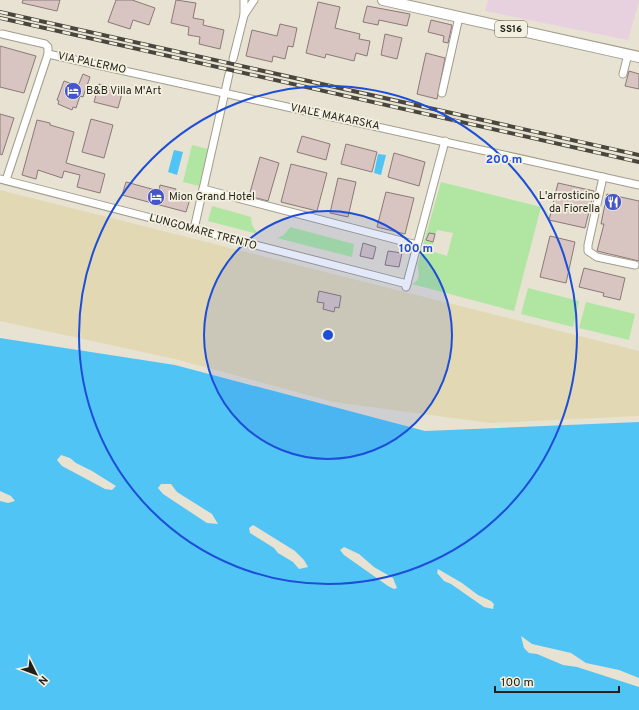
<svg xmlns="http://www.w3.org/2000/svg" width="639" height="710" viewBox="0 0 639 710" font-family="Overpass,sans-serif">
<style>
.industrial{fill:#e7d1de}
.green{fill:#b0e6a2;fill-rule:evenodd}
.sand{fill:#e2d9b4}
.water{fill:#51c4f6}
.pier{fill:#e7e2d2}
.building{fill:#d8c5c2;stroke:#8b7977}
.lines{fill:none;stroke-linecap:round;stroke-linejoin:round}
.street-tunnel{stroke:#bfbbad;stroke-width:7;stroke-dasharray:7 3.5;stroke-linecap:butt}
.street-casing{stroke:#a19c8d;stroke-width:9}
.primary-casing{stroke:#a19c8d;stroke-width:12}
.street{stroke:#fff;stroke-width:7}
.primary{stroke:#fff;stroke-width:10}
.rail-casing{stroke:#49463e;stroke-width:4}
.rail{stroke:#f4f0df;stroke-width:2.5;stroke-dasharray:8;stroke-linecap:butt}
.ring{fill:none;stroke:#1d4ed8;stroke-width:2}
.labels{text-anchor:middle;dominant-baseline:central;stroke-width:3.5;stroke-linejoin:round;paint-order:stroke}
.shield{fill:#f4f0df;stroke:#605e54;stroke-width:1}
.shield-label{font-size:10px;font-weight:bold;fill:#211f19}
.street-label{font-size:11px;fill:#211f19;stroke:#f4f0df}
.poi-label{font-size:11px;fill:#211f19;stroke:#f4f0df;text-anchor:start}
.centre{fill:#1d4ed8;stroke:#f4f0df;stroke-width:2}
.ring-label{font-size:12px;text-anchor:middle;font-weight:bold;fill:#1d4ed8;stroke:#f4f0df;stroke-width:3.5;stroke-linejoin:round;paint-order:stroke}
</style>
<rect width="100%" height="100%" fill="#e7e2d2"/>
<path class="industrial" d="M488 0H639V2L628 40 485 11Z"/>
<g class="green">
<path d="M192 145 208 149 199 186 183 182Z"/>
<path d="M441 182 541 207 514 311 412 284C423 278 417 272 418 263ZM437 230 453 233 447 256 431 251Z"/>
<path d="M212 206 251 217 252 225 258 234 208 221Z"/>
<path d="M290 227 354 244 352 257 277 238 284 235Z"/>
<path d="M528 288 579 301 573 327 521 314Z"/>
<path d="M586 302 635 314 629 340 579 328Z"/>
</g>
<path class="sand" d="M0 190 639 351V416L490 423 333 402 175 359 0 321Z"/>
<g class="water">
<path d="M174 150 183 152 177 175 168 172Z"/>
<path d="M378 154 386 155 381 175 374 173Z"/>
<path d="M0 338 175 365 425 431 639 422V710H0Z"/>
</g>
<g class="pier">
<path d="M61 455 70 458 76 463 92 471 116 486 112 490 105 489 62 466 57 460Z"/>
<path d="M161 484H171L177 492 212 514 218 524 207 523 163 494 158 488Z"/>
<path d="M0 491 11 496 15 501 8 503 0 501Z"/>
<path d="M253 525 295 551 304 560 308 567 299 569 293 562 278 553 274 548 250 533 249 528Z"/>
<path d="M344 547 359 554 374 567 393 578 397 588 394 589 388 586 344 555 340 550Z"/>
<path d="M438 569 462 583 478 595 491 601 494 604 493 609 484 607 451 584 444 581 437 573Z"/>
<path d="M521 636 532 644 571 653 586 663 619 670 639 678V687L577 667 563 665 537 654 529 653 524 648Z"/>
</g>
<g class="building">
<path d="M23 0H60L57 11 22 3Z"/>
<path d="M116 0H132L155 8 149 25 133 20 130 29 108 22Z"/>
<path d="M176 0 196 3 193 18 204 20 203 25 224 30 220 49 199 44 200 37 188 35 189 27 171 23Z"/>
<path d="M318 2 340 7 335 28 360 34 359 39 370 41 367 56 356 53 354 61 326 54 325 58 306 53Z"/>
<path d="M367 6 410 14 407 26 379 20 378 25 363 22Z"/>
<path d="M431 20 452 25 448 43 443 42 444 36 428 32Z"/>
<path d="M280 24 297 28 293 47 288 46 285 59 273 56 272 62 246 56 252 30 277 36Z"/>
<path d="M385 34 402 38 397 59 381 55Z"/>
<path d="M0 46 36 56 24 93 0 87Z"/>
<path d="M426 53 445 58 437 99 417 94Z"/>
<path d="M629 71 639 74V89L625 86Z"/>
<path d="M83 74 90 77 83 97 80 96 76 108 73 107 72 110 58 104 59 101 57 100 64 81 78 86Z"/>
<path d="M99 84 123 90 118 108 94 102Z"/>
<path d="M0 114 14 118 2 155 0 154Z"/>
<path d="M91 119 113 125 104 158 82 152Z"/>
<path d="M37 120 50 123V125L74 132 66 163 105 174 100 193 77 187 80 175 64 171 62 178 38 170 36 179 22 175Z"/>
<path d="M302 136 330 144 326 160 297 152Z"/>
<path d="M346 144 377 152 372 172 341 164Z"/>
<path d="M394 153 425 162 419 186 388 177Z"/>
<path d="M260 157 279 163 268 201 249 196Z"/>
<path d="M291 164 327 173 317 211 281 202Z"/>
<path d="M338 178 356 182 348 217 330 213Z"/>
<path d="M126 182 159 191 160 185 176 189 175 194 190 199 186 212 122 195Z"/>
<path d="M558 183 594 191 585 228 549 220Z"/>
<path d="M386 192 414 198 405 234 377 227Z"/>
<path d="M607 194 639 201V261L597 251 604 224H601Z"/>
<path d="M429 233 435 234 433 242 426 240Z"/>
<path d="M550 236 575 242 566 283 540 277Z"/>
<path d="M363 243 376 247 373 259 360 256Z"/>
<path d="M388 251 402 253 399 267 385 265Z"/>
<path d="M584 268 625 278 620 300 603 296 604 293 579 287Z"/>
<path d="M319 291 341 296 339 308 335 307 334 312 323 309 324 303 317 302Z"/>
</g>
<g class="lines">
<path class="street-tunnel" d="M229 74 233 59"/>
<defs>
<g id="street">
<path d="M244 15 254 0"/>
<path d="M2 34 45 44 48 47V54"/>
<path d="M233 59 244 15V0"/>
<path d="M623 74 628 54"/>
<path d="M442 93 459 17"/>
<path d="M603 177 588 245V251L597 257 635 265"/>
<path d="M0 179 407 284"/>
<path d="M6 180 48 54 639 185"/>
<path d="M203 189 417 245"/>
<path d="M194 229 229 74"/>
<path d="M406 287 445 141"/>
</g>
<path id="primary" d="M383 0 639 57"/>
</defs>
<use href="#street" class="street-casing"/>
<use href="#primary" class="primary-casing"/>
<use href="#street" class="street"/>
<use href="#primary" class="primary"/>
<defs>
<g id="rail">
<path d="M0 12 639 155"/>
<path d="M0 18 639 162"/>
</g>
</defs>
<use href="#rail" class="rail-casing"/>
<use href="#rail" class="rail"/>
</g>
<circle cx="328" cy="335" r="124" fill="#1d4ed8" fill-opacity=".12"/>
<g class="ring">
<circle cx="328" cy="335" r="124"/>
<circle cx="328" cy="335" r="249"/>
</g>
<defs>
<symbol id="hotel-disc" viewBox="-11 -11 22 22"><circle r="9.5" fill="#4655ca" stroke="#f4f0df"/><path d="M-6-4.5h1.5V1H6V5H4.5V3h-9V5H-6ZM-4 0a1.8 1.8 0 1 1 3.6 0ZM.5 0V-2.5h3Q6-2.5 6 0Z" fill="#fff"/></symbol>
<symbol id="restaurant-disc" viewBox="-11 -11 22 22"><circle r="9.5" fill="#4655ca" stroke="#f4f0df"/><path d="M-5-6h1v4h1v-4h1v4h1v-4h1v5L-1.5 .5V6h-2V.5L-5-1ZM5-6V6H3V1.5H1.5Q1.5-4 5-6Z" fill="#fff"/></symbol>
</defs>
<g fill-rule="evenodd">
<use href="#hotel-disc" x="63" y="81" width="20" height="20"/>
<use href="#hotel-disc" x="146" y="187" width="20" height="20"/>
<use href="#restaurant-disc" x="603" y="192" width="20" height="20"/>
</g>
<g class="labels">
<rect class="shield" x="495" y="21" width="32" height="16" rx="3"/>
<g class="shield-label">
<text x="511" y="29">SS16</text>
</g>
<g class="street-label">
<text transform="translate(92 63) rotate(12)">VIA PALERMO</text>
<text transform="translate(335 117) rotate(12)">VIALE MAKARSKA</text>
<text transform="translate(203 232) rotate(15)">LUNGOMARE TRENTO</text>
</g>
<g class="poi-label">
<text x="86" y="91">B&amp;B Villa M'Art</text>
<text x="600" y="196" text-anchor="end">L'arrosticino<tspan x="600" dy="13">da Fiorella</tspan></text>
<text x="169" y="197">Mion Grand Hotel</text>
</g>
</g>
<circle cx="328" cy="335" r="6" class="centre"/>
<g class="ring-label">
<text x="504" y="163">200 m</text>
<text x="416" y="252">100 m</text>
</g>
<g transform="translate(36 674) rotate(132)" stroke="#f4f0df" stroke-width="3" paint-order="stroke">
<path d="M0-3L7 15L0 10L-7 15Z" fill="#211f19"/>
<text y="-6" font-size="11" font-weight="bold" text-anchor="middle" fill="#211f19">N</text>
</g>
<path d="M495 686v6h124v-6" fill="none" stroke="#211f19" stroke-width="2"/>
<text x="501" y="686" font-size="12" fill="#211f19" stroke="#f4f0df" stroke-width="3" paint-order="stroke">100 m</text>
</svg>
